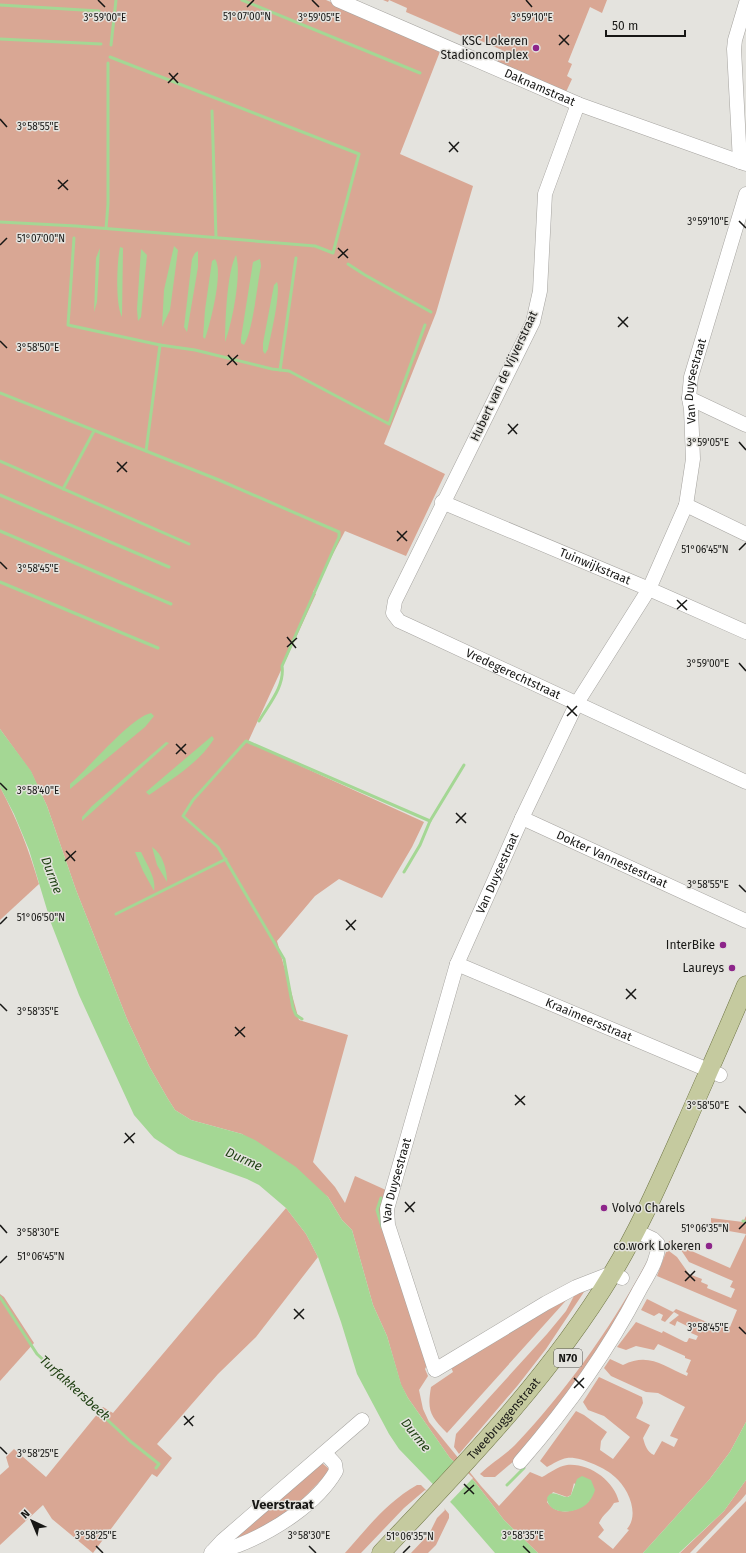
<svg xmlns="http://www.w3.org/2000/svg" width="746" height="1553" viewBox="0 0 746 1553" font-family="'Fira Sans',sans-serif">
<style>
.green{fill:#d9a794;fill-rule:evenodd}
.water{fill:#a4d794}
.pier{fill:#e4e3de}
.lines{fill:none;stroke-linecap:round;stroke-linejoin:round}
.stream{stroke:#a4d794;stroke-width:3}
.minor-casing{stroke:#a6a4a0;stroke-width:15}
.major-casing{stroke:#6f7545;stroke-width:19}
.minor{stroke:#fff;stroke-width:14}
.major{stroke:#c5ca9f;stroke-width:18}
.ticks{fill:none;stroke:#171715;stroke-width:1.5}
.poi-dot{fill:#8d258a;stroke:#e4e3de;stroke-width:1.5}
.labels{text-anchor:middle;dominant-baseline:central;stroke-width:3;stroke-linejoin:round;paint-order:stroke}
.shield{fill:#e4e3de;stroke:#545451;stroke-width:1}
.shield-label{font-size:11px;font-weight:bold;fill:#171715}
.poi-label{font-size:12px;fill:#171715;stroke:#e4e3de;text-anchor:end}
.street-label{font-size:12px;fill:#171715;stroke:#e4e3de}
.water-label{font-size:13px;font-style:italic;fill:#1e3f11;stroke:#e4e3de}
.neighbourhood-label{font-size:13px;font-weight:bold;fill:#171715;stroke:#e4e3de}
.ticks-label{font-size:10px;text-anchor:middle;fill:#171715;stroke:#e4e3de;stroke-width:3;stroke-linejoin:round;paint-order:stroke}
</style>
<rect width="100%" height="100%" fill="#e4e3de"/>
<g class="green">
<path d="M0 0H326L441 49 400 154 473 186 436 313 384 444 445 474 406 556 345 531 313 592 316 594 248 742 424 822 412 847 382 898 339 879 315 896 277 941 299 1020 348 1035 313 1162 335 1187 345 1203 355 1176 388 1191 381 1214 428 1363 425 1369 428 1376 419 1390 423 1409 429 1422 481 1486 499 1506 530 1472 542 1477C550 1473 558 1466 567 1465 590 1463 614 1481 619 1502L614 1503C609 1512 603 1514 599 1523L604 1530 598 1537 613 1549 629 1530 627 1529C640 1514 628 1488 615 1477 606 1468 579 1456 567 1458 560 1459 553 1464 547 1467L540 1461 576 1411 584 1415 607 1432 601 1441 600 1450 613 1459 630 1437 604 1416 588 1410 583 1402 599 1377 642 1397 643 1403 636 1418 650 1425 643 1438C645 1445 647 1452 654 1455L662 1441 674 1447 678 1439 670 1436 685 1407 658 1393 646 1392 611 1376 604 1368 610 1359 623 1365C649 1352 663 1366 687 1376L688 1373 686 1372 691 1360 685 1358V1356L658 1344 654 1350 636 1346 626 1350 617 1347 636 1322 662 1333 663 1331 685 1342H687L689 1338 696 1340 698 1336 691 1333 693 1329 677 1321 675 1326 669 1323 679 1315 674 1312 665 1322 661 1320 663 1315 659 1313 654 1316 641 1310 647 1299 673 1312 676 1309 721 1328 723 1324 730 1327 737 1310 657 1276 666 1252 669 1251 677 1257 689 1274 702 1279 701 1282 708 1285 707 1288 731 1298 735 1289 730 1287 733 1281 689 1262 681 1250 668 1243 669 1241 730 1268 746 1234 723 1230 711 1223V1218L743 1222 746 1216V1422L730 1452 709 1480 643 1553H538L504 1520 475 1482 450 1458 408 1398 401 1385 387 1336 373 1305 352 1230 342 1220 328 1197 242 1134 191 1120 175 1110 168 1099 149 1066 127 1019 76 890 47 806 31 772 0 729ZM574 1483 589 1501C578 1512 557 1517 547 1502L553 1492 567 1497 571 1495Z"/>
<path d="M383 0H607L602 13 590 7 568 62 572 64 567 76 572 79 566 92 497 63 502 50 472 37 471 40 406 12 407 8 389 0 388 2Z"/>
<path d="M0 787C17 819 29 850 39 884L0 920Z"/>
<path d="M286 1208 306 1234 318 1257 256 1337 218 1374 157 1444 172 1458 157 1477 152 1474 93 1553 52 1519 43 1505 0 1545V1475L9 1467 6 1457 14 1449 46 1477 103 1407 113 1413Z"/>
<path d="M654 1248H655L612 1331 521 1455 495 1477H484L480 1474C491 1463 504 1456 515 1445 570 1387 618 1318 654 1248Z"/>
<path d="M586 1289 546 1349 518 1385 459 1454 454 1447 456 1434 547 1334 566 1311 575 1294Z"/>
<path d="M0 1294 4 1297 34 1343 0 1381Z"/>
<path d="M571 1295 447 1433C430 1416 427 1411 431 1387L453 1372 450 1365Z"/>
<path d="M322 1463 328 1468V1473L287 1515 256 1531 228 1541Z"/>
<path d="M746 1480V1494L741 1500 690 1553H680L724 1511Z"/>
<path d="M417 1485H421L427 1491 425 1490 404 1508 361 1553H345C367 1528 387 1502 417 1485Z"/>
<path d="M746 1501V1553H696Z"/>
<path d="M444 1508 449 1514V1518L436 1545 428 1553H411L429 1534 437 1518 445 1510Z"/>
</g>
<g class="water">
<path d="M174 246 178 250 170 310 162 327 164 290Z"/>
<path d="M120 247 123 248 122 317C115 304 117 261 120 247Z"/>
<path d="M100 248 97 302 94 312 96 258Z"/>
<path d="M141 249 147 255 141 317 138 321 137 309Z"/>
<path d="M198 251V267L187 332 184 327 192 259 195 253Z"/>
<path d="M236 255C242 274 232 323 225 342 225 321 227 272 236 255Z"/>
<path d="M215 259C224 271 210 324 205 339L203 337 205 310 212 261Z"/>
<path d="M260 259 261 266C257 285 253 331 244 345L241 343V338L253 262Z"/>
<path d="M277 282C281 292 271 335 268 349L265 354 263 351V343L274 285Z"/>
<path d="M151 713 154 716 145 727 70 789V784C89 768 130 718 151 713Z"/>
<path d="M0 729 31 771 47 806 76 890 127 1019 149 1066 168 1099 175 1110 191 1120 242 1134 255 1140 296 1167 328 1197 342 1220 352 1230 373 1305 387 1336 401 1384 408 1398 450 1458 475 1482 504 1520 538 1553H495L455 1507 399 1449 389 1434 357 1374 341 1322 318 1257 306 1234 286 1208 259 1185 247 1179 178 1154 154 1138 134 1115 79 995 51 923 29 850 14 814 0 787Z"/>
<path d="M212 736 214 739C199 763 172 779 149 795L146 792Z"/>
<path d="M166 742 169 743 82 821V817L92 806Z"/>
<path d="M152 847C162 853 167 869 167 882L157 865Z"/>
<path d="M135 852H141C146 863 157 879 154 891L143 871Z"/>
<path d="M746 1422V1480L724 1511 679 1553H643L709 1480 730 1452Z"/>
<path d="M582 1476 591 1480 595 1490C593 1496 590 1502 584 1506 573 1514 548 1515 547 1498 552 1488 559 1497 568 1497L571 1495 577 1479Z"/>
</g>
<path class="pier" d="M456 1461 473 1478 449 1503 432 1486Z"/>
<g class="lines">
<g class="stream">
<path d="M242 0 420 73"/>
<path d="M0 5 99 11"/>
<path d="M0 39 101 44"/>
<path d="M111 45 116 0"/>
<path d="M212 111 216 237"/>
<path d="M0 222 76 226 315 246 333 253 359 154 110 57"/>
<path d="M106 228 108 204V63"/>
<path d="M74 238 68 325 160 345 146 451"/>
<path d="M348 264 365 275 431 312"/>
<path d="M160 345 195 350 272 369 289 371 389 424 425 325"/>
<path d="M280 370 296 258"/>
<path d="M0 393 219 480 339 532V537L282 666C285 686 269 704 259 721"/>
<path d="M0 461 189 544"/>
<path d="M63 489 94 431"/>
<path d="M0 495 169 567"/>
<path d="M0 531 171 604"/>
<path d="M0 582 158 648"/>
<path d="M430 821 464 765"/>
<path d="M116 914 226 859"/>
<path d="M302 1019 296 1015 293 1008 284 959 218 847 183 816 193 800 246 741 430 821 420 845 404 872"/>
<path d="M381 1198 377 1210 382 1227"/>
<path d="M743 1221 746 1222"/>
<path d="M0 1297 37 1354 130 1441 159 1464 156 1468"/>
<path d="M507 1485 524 1468"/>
</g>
<defs>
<g id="minor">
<path id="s1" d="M338 0 578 104 746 164"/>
<path id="s2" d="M578 104 545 194 540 291 533 322 395 601 393 613 399 621 410 626 746 782"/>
<path d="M740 162 734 49 735 40 746 3"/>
<path d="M689 398 746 425"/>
<path id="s3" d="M442 502 649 589 746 632"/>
<path d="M686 505 746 534"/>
<path id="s4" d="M522 818 746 921"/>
<path id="s5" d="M457 964 720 1075"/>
<path id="s6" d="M622 1278 612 1273 576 1287 546 1303 435 1370 388 1225 387 1209 457 964 522 818 577 703 649 589 686 505 693 459 691 409 689 398 691 377 746 194"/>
<path d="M520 1462C566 1409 607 1353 639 1291 648 1274 658 1262 658 1244L653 1239 636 1231"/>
<path d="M212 1552C221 1549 231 1548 239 1545 274 1531 317 1504 336 1471L335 1464 325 1453"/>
<path d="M211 1553 222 1541 362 1420"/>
</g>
<g id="major">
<path id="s7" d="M381 1553C464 1465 549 1378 612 1274 641 1226 663 1174 686 1123 706 1077 727 1031 746 985"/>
</g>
</defs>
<use href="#minor" class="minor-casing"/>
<use href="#major" class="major-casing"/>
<use href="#minor" class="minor"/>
<use href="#major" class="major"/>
</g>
<path class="ticks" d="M98 0 105 7M312 0 319 7M526 0 532 7M247 7 254 0M559 35 569 45M559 45 569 35M169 73 178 83M168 83 178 73M0 119 7 127M449 142 458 152M449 152 459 142M58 180 68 190M58 189 68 180M739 221 746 228M0 245 7 238M338 248 348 258M338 258 348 249M618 317 628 327M618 327 628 317M0 341 7 348M228 355 237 365M227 365 238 355M508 424 517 434M508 434 518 424M739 442 746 450M117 462 127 472M117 472 127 462M397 531 407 541M397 541 407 531M739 550 746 543M0 562 7 569M677 600 687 610M677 609 687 600M287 637 296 648M287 647 297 638M739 663 746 671M567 706 577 716M567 716 577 706M176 744 186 754M176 754 186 744M0 783 7 790M456 813 466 823M456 823 466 813M66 851 75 861M65 861 76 851M739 885 746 892M346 920 355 930M0 924 7 917M346 930 356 920M626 989 636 999M626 999 636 989M0 1004 7 1011M235 1027 245 1037M235 1036 245 1027M515 1095 525 1105M515 1105 525 1096M739 1106 746 1113M125 1133 134 1143M124 1143 135 1133M405 1202 414 1212M405 1212 415 1202M0 1225 7 1233M739 1229 746 1222M0 1263 7 1256M685 1271 695 1281M685 1281 695 1271M294 1309 304 1319M294 1319 304 1309M739 1327 746 1334M574 1378 584 1388M574 1388 584 1378M184 1416 193 1426M184 1425 194 1416M0 1447 7 1454M464 1484 474 1494M464 1494 474 1485M96 1546 103 1553M309 1546 316 1553M523 1546 530 1553M403 1553 410 1546"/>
<g class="poi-dot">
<circle cx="536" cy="48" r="4"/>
<circle cx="723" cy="945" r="4"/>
<circle cx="732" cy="968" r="4"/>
<circle cx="604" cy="1208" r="4"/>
<circle cx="709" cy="1246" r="4"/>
</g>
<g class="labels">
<rect class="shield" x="554" y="1349" width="28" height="18" rx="3"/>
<g class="shield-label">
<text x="568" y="1358">N70</text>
</g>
<g class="poi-label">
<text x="528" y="41">KSC Lokeren<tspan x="528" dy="14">Stadioncomplex</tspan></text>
<text x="715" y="945">InterBike</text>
<text x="724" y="968">Laureys</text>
<text x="612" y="1208" text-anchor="start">Volvo Charels</text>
<text x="701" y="1246">co.work Lokeren</text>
</g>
<g class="street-label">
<text stroke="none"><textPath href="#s1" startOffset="220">Daknamstraat</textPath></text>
<text transform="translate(504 376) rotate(-65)">Hubert van de Vijverstraat</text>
<text stroke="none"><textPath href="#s6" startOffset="1276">Van Duysestraat</textPath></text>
<text stroke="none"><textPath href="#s3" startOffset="166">Tuinwijkstraat</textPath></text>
<text stroke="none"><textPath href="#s2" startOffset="684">Vredegerechtstraat</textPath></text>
<text stroke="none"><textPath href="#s4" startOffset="99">Dokter Vannestestraat</textPath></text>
<text stroke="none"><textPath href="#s6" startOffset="736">Van Duysestraat</textPath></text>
<text stroke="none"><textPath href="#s5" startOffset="143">Kraaimeersstraat</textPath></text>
<text stroke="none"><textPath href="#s6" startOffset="412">Van Duysestraat</textPath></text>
<text stroke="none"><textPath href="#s7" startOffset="182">Tweebruggenstraat</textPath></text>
</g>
<g class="water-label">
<text transform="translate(52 875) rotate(69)">Durme</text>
<text transform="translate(244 1159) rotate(24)">Durme</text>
<text transform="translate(75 1388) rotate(42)">Turfakkersbeek</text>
<text transform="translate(416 1435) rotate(51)">Durme</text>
</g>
<g class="neighbourhood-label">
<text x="283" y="1504">Veerstraat</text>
</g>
</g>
<g class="ticks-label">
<text x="247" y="20">51°07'00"N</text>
<text x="319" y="21">3°59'05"E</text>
<text x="532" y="21">3°59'10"E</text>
<text x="105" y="21">3°59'00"E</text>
<text x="38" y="130">3°58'55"E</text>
<text x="708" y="225">3°59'10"E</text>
<text x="41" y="242">51°07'00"N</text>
<text x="38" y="351">3°58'50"E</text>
<text x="708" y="446">3°59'05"E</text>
<text x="705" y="553">51°06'45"N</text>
<text x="38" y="572">3°58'45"E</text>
<text x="708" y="667">3°59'00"E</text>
<text x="38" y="794">3°58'40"E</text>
<text x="708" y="888">3°58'55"E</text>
<text x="41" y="921">51°06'50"N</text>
<text x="38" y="1015">3°58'35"E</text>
<text x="708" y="1109">3°58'50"E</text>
<text x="705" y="1232">51°06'35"N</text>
<text x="38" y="1236">3°58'30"E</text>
<text x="41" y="1260">51°06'45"N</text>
<text x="708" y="1331">3°58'45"E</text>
<text x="38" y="1457">3°58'25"E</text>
<text x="96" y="1539">3°58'25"E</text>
<text x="309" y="1539">3°58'30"E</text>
<text x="523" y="1539">3°58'35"E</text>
<text x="410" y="1540">51°06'35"N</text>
</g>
<g transform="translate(32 1521) rotate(316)" stroke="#e4e3de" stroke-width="3" paint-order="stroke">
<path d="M0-3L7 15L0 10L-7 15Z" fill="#171715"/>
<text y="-6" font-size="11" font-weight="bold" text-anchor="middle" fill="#171715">N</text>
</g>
<path d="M606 30v6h79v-6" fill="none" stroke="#171715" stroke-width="2"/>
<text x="612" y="30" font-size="12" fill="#171715" stroke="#e4e3de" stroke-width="3" paint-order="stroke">50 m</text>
</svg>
